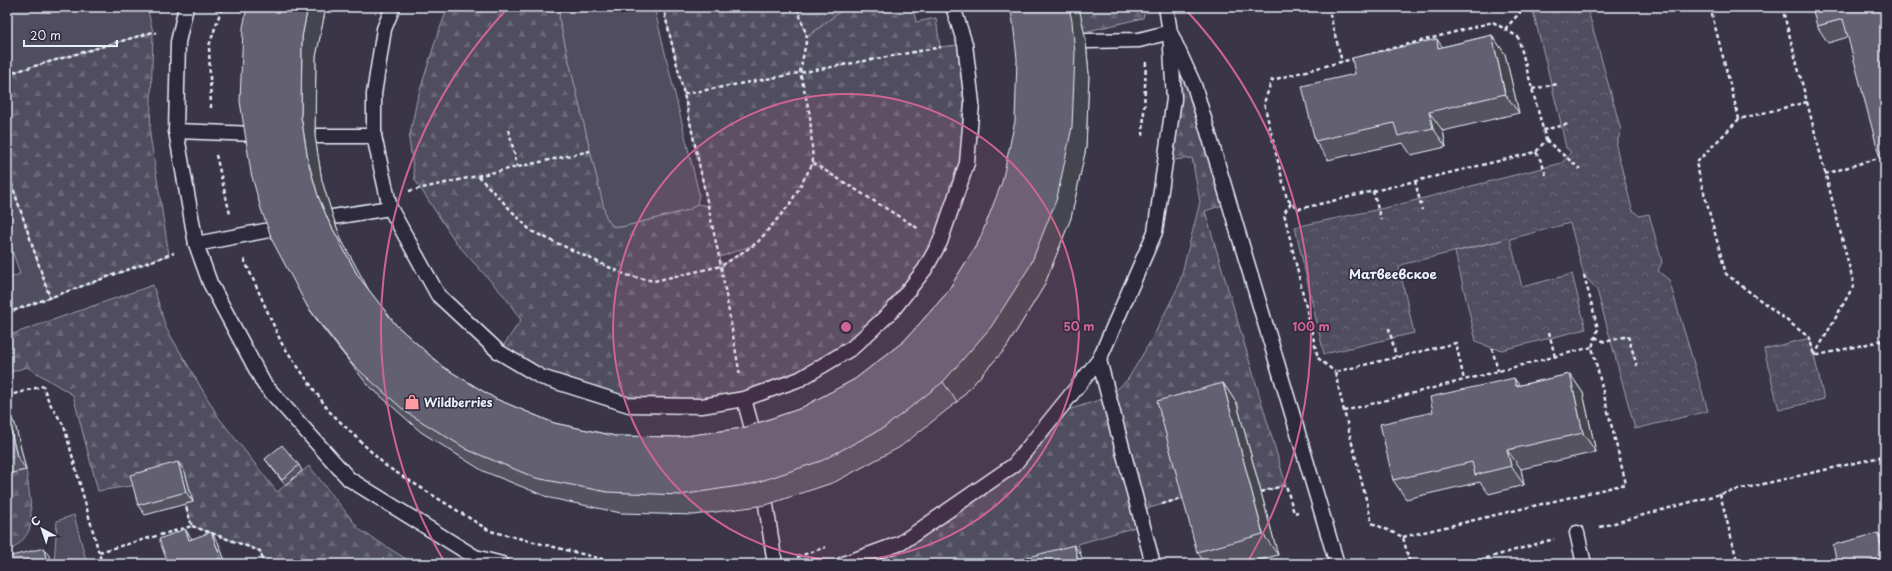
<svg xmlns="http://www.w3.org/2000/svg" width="1892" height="571" viewBox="0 0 1892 571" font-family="'Playpen Sans',sans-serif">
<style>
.green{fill:#504e5f;stroke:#9ca0ac}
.forest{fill:url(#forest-firs);stroke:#9ca0ac;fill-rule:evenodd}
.park{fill:url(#park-crowns);stroke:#9ca0ac}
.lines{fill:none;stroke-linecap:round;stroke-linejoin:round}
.lane-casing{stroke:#e8f1f8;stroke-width:17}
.path{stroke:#e8f1f8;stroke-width:2.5;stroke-dasharray:4 3;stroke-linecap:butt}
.lane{stroke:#2f2a3d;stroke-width:14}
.wall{fill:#555361;stroke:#e8f1f8}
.shaded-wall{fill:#45444f;stroke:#e8f1f8}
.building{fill:#636171;stroke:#e8f1f8}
.ring{fill:none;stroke:#cf6492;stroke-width:2}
.labels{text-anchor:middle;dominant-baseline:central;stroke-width:3;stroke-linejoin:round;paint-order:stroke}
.poi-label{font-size:12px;font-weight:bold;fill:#e8f1f8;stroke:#2f2a3d;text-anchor:start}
.neighbourhood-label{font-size:13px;font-weight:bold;fill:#e8f1f8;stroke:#2f2a3d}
.centre{fill:#cf6492;stroke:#2f2a3d;stroke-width:2}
.ring-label{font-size:12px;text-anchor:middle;font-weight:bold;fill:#cf6492;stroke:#2f2a3d;stroke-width:3;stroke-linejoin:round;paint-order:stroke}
</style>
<defs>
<pattern id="forest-firs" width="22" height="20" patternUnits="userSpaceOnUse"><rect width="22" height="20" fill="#504e5f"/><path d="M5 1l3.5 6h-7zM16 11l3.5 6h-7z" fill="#696877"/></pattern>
<pattern id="park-crowns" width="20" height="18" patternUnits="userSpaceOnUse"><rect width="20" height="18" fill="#504e5f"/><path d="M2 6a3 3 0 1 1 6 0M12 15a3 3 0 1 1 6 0" fill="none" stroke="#696877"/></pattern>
</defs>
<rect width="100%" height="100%" fill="#3a3648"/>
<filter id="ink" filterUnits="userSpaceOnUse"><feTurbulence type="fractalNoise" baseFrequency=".025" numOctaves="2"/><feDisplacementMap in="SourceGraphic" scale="8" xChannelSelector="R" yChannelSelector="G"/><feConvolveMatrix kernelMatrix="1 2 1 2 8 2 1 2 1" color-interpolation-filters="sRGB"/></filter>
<g filter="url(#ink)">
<g class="green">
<path d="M7 7H147L153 32 7 74Z"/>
<path d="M563 7H654L699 194 697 204 689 210 622 227 612 226 606 218 559 19 560 9Z"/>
<path d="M7 170 50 298 7 313V279L20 274 7 235Z"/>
<path d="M74 515 87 564H54L57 521Z"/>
</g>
<g class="forest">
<path d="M448 7H568L560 9 559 19 606 217 612 226 622 227 689 210 697 204 708 206 684 94 663 7H797L808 36 846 7H913L916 22 936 18 940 47 965 44 967 163 925 269 852 348 744 399 629 405 541 377 499 352 521 320 505 297 457 244 415 180 409 139 417 100 436 39ZM755 244 721 266 722 272 720 257Z"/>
<path d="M1077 7H1146L1143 18 1084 32Z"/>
<path d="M153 32 150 135 169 255 50 298 7 170V74Z"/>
<path d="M1170 32 1229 203 1205 211 1286 485 1261 492 1237 404 1191 496 1139 511 1142 525 1078 544 1081 555 1048 564H852L910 537 1014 465 1055 414 1109 397 1128 379 1153 337 1179 285 1200 202 1192 158 1165 161Z"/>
<path d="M153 285 166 328 219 418 277 492 309 466 360 530 414 564H264L260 551 192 526 185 504 193 502 137 485 98 491 73 395 27 367 7 373V336Z"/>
<path d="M26 470C28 482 34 520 29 530 25 539 16 548 7 552V474Z"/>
</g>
<g class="park">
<path d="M797 7H846L807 37Z"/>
<path d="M1532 7H1587L1621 130 1616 146 1632 209 1639 216 1649 214 1662 262 1658 271 1669 280 1708 411 1635 429 1597 290 1584 275 1570 223 1510 239 1522 287 1572 274 1586 329 1502 350 1492 348 1476 341 1455 252 1502 240 1404 264 1399 267 1414 333 1324 354 1295 227 1389 207 1562 163 1571 152 1566 148 1560 119Z"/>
<path d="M1810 338 1824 399 1779 410 1764 349Z"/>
</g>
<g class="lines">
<defs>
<g id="lane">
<path d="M186 7 178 42 176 131 196 244 210 283 264 384 349 479 475 557 502 564"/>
<path d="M393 7 384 29 374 94V136L390 208 438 295 499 352 541 377 629 405 702 406 744 399 800 379 852 348 892 311 925 269 940 242 967 163 972 103 965 44 953 7"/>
<path d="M1086 41 1139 40 1170 32 1194 85 1337 564"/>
<path d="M176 131 255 134"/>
<path d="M315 136H374"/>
<path d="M333 217 390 208"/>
<path d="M196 244 275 229"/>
<path d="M1099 360 1153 564"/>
<path d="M744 399 756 443"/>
<path d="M766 505 775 564"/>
<path d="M1577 533 1584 564"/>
<path d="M843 564 901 543 1014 465 1099 360 1155 232 1174 99 1170 32 1166 7"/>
</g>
</defs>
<use href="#lane" class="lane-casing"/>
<g class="path">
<path d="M663 7 684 94 721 266 740 376"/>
<path d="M1328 7 1342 62"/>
<path d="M1710 7 1739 119 1807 102 1782 7"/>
<path d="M1190 10 1200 7"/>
<path d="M1493 22 1518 37 1546 140 1536 152 1299 209 1287 199 1264 103 1272 80Z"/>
<path d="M1505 29 1525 7"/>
<path d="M7 74 153 32 156 33"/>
<path d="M1532 89 1558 84"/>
<path d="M684 94 941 47"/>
<path d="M1807 102 1854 285 1814 356 1885 340"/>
<path d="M211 108 209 46 222 7"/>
<path d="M1739 119 1696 163 1726 274 1810 338 1814 356"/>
<path d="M509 130 517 167"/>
<path d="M1543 130 1569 124"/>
<path d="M1143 136 1146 61"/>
<path d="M1546 140 1580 169"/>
<path d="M1536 152 1542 163 1547 178"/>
<path d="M216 155 230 214"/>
<path d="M813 163 919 229"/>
<path d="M7 170 50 298"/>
<path d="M1825 174 1885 156"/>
<path d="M478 176 531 231 626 275 654 281 721 266 757 243 790 204 813 163 810 115 800 72 807 37 797 7"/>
<path d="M1415 181 1422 210"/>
<path d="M409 191 590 151"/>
<path d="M1373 191 1381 220"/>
<path d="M1291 203 1284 213 1318 358 1335 372"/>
<path d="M244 259 282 344 329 411 386 466 490 531 614 562 638 564"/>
<path d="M1584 275 1598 329 1592 347"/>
<path d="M7 313 174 253"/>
<path d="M1389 328 1396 357"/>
<path d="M1549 332 1555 357"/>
<path d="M1595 337 1605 342 1628 336 1637 366"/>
<path d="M1492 348 1498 371"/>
<path d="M7 396 43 386 49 402 64 426 102 564"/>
<path d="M1344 411 1335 372 1456 343 1464 380"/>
<path d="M1261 492 1286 485 1294 513 1298 512"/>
<path d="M1720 494 1738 564"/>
<path d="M1162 504 1186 497"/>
<path d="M192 526 260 551 264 564"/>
<path d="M1600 527 1720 494 1885 456"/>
<path d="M1403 537 1626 484 1592 347 1344 411 1372 523 1403 537 1410 564"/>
<path d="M99 552 192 526 185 504"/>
<path d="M797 557 826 547"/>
<path d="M1466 564 1554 539"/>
</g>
<use href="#lane" class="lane"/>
</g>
<g class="wall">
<path d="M247 7H326L316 57 315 136 322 181 333 217 342 241 368 289 396 325 443 367 496 399 554 423 615 436 678 437 743 428 799 409 855 379 904 341 946 294 979 241 1086 41 1089 74 1086 148 1071 218 1044 286 1006 348 957 402 900 447 835 482 766 505 694 515 621 513 550 498 483 471 421 432 367 384 322 327 307 306Z"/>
<path d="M1885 7 1848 37 1828 43 1817 26Z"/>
<path d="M1492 35 1505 54 1519 113 1443 131 1446 147 1411 155 1403 143 1328 160 1315 141 1355 74 1442 47Z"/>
<path d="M1570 374 1583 393 1596 452 1521 469 1524 485 1489 494 1480 482 1406 499 1393 480 1520 385Z"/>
<path d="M1223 383 1237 404 1278 555 1244 564H1206L1197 552Z"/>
<path d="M7 412 15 424 26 470 7 474Z"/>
<path d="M265 459 299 465 302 471 285 485Z"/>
<path d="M185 472 193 502 145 515 138 505Z"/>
<path d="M1878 533 1882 539 1885 552V564H1837Z"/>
<path d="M192 539 218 542 226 564H168Z"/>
</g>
<g class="shaded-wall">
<path d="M308 7H326L316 57 315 136 322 181 333 217 342 241 372 296 358 276 328 220 318 196 308 161 301 116 302 37Z"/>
<path d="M1069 7H1079L1086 41 1089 74 1086 148 1071 218 1044 286 1006 348 957 402 943 382Z"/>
<path d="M1492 35 1505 54 1519 113 1505 94Z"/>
<path d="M1437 39 1450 58 1438 48Z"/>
<path d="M1429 112 1443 131 1446 147 1433 128Z"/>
<path d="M1570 374 1583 393 1596 452 1583 433Z"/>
<path d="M1514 378 1528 397 1516 386Z"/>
<path d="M1223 383 1237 404 1278 555 1263 534Z"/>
<path d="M7 412 15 424 26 470 17 456 7 415Z"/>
<path d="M1507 450 1521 469 1524 485 1511 466Z"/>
<path d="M178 462 185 472 193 502 186 492Z"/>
<path d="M185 529 192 539 189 540Z"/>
<path d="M211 532 218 542 226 564H225L221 558Z"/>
<path d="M1878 533 1882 539 1885 552V560L1884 558Z"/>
<path d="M1074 545 1081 555 1084 564H1079Z"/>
<path d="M44 548 53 562 54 564H47Z"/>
</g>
<g class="building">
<path d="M247 7H308L302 37 301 116 308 161 318 196 328 220 358 276 396 325 443 367 496 399 554 423 615 436 678 437 743 428 799 409 855 379 904 341 946 294 979 241 1002 182 1015 121 1017 59 1013 22 1010 7H1069L1072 21 1075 54 1072 127 1057 198 1030 266 991 327 943 382 885 427 821 461 752 484 680 495 607 492 536 478 468 450 406 412 352 364 307 306 273 242 261 209 251 173 240 101 243 28Z"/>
<path d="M1812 7H1885V177L1843 19 1817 26Z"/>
<path d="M1492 35 1505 94 1429 112 1433 128 1398 136 1394 123 1315 141 1302 86 1355 74 1352 58 1437 39 1438 48Z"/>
<path d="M1885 262V288L1879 264Z"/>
<path d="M1570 374 1583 433 1507 450 1511 466 1475 475 1472 462 1393 480 1380 424 1433 412 1430 397 1514 378 1516 386Z"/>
<path d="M1223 383 1263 534 1197 552 1157 401Z"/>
<path d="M7 415 17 456 7 458Z"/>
<path d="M282 445 299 465 282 480 265 459Z"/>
<path d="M178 462 186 492 138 505 130 475Z"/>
<path d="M185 529 189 540 211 532 221 558 204 564H168L159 539Z"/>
<path d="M1878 533 1884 558 1861 564H1837L1833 545Z"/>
<path d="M1074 545 1079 564H1011L1010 562Z"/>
<path d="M44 548 47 564H7V557Z"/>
<path d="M1703 562V564H1693Z"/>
</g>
</g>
<circle cx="846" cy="327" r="233" fill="#cf6492" fill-opacity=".12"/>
<g class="ring">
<circle cx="846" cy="327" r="233"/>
<path d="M445 563A465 465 0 0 1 506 10M1186 10A465 465 0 0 1 1247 563"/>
</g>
<defs>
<symbol id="shop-bare" viewBox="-9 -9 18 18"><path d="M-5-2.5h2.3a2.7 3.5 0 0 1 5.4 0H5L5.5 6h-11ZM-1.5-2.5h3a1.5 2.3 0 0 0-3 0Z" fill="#ff9aa2" stroke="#2f2a3d" stroke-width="2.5" paint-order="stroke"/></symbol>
</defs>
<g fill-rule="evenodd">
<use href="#shop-bare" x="401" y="391" width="22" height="22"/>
</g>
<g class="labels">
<g class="poi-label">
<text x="424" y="402">Wildberries</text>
</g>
<g class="neighbourhood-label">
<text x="1393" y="273">Матвеевское</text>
</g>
</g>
<circle cx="846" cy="327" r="6" class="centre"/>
<g class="ring-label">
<text x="1079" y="331">50 m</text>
<text x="1311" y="331">100 m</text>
</g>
<rect width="1892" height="571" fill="none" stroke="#2f2a3d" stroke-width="24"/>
<rect x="12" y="12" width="1868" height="547" fill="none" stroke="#e8f1f8" stroke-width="1.5" filter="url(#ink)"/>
<g transform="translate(42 529) rotate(320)" stroke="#2f2a3d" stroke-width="3" paint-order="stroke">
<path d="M0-3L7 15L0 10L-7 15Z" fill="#e8f1f8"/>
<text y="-6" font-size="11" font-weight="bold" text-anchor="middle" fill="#e8f1f8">С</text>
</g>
<path d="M24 40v6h93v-6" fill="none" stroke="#e8f1f8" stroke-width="2"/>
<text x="30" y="40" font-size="12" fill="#e8f1f8" stroke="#2f2a3d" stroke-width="3" paint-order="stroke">20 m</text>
</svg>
